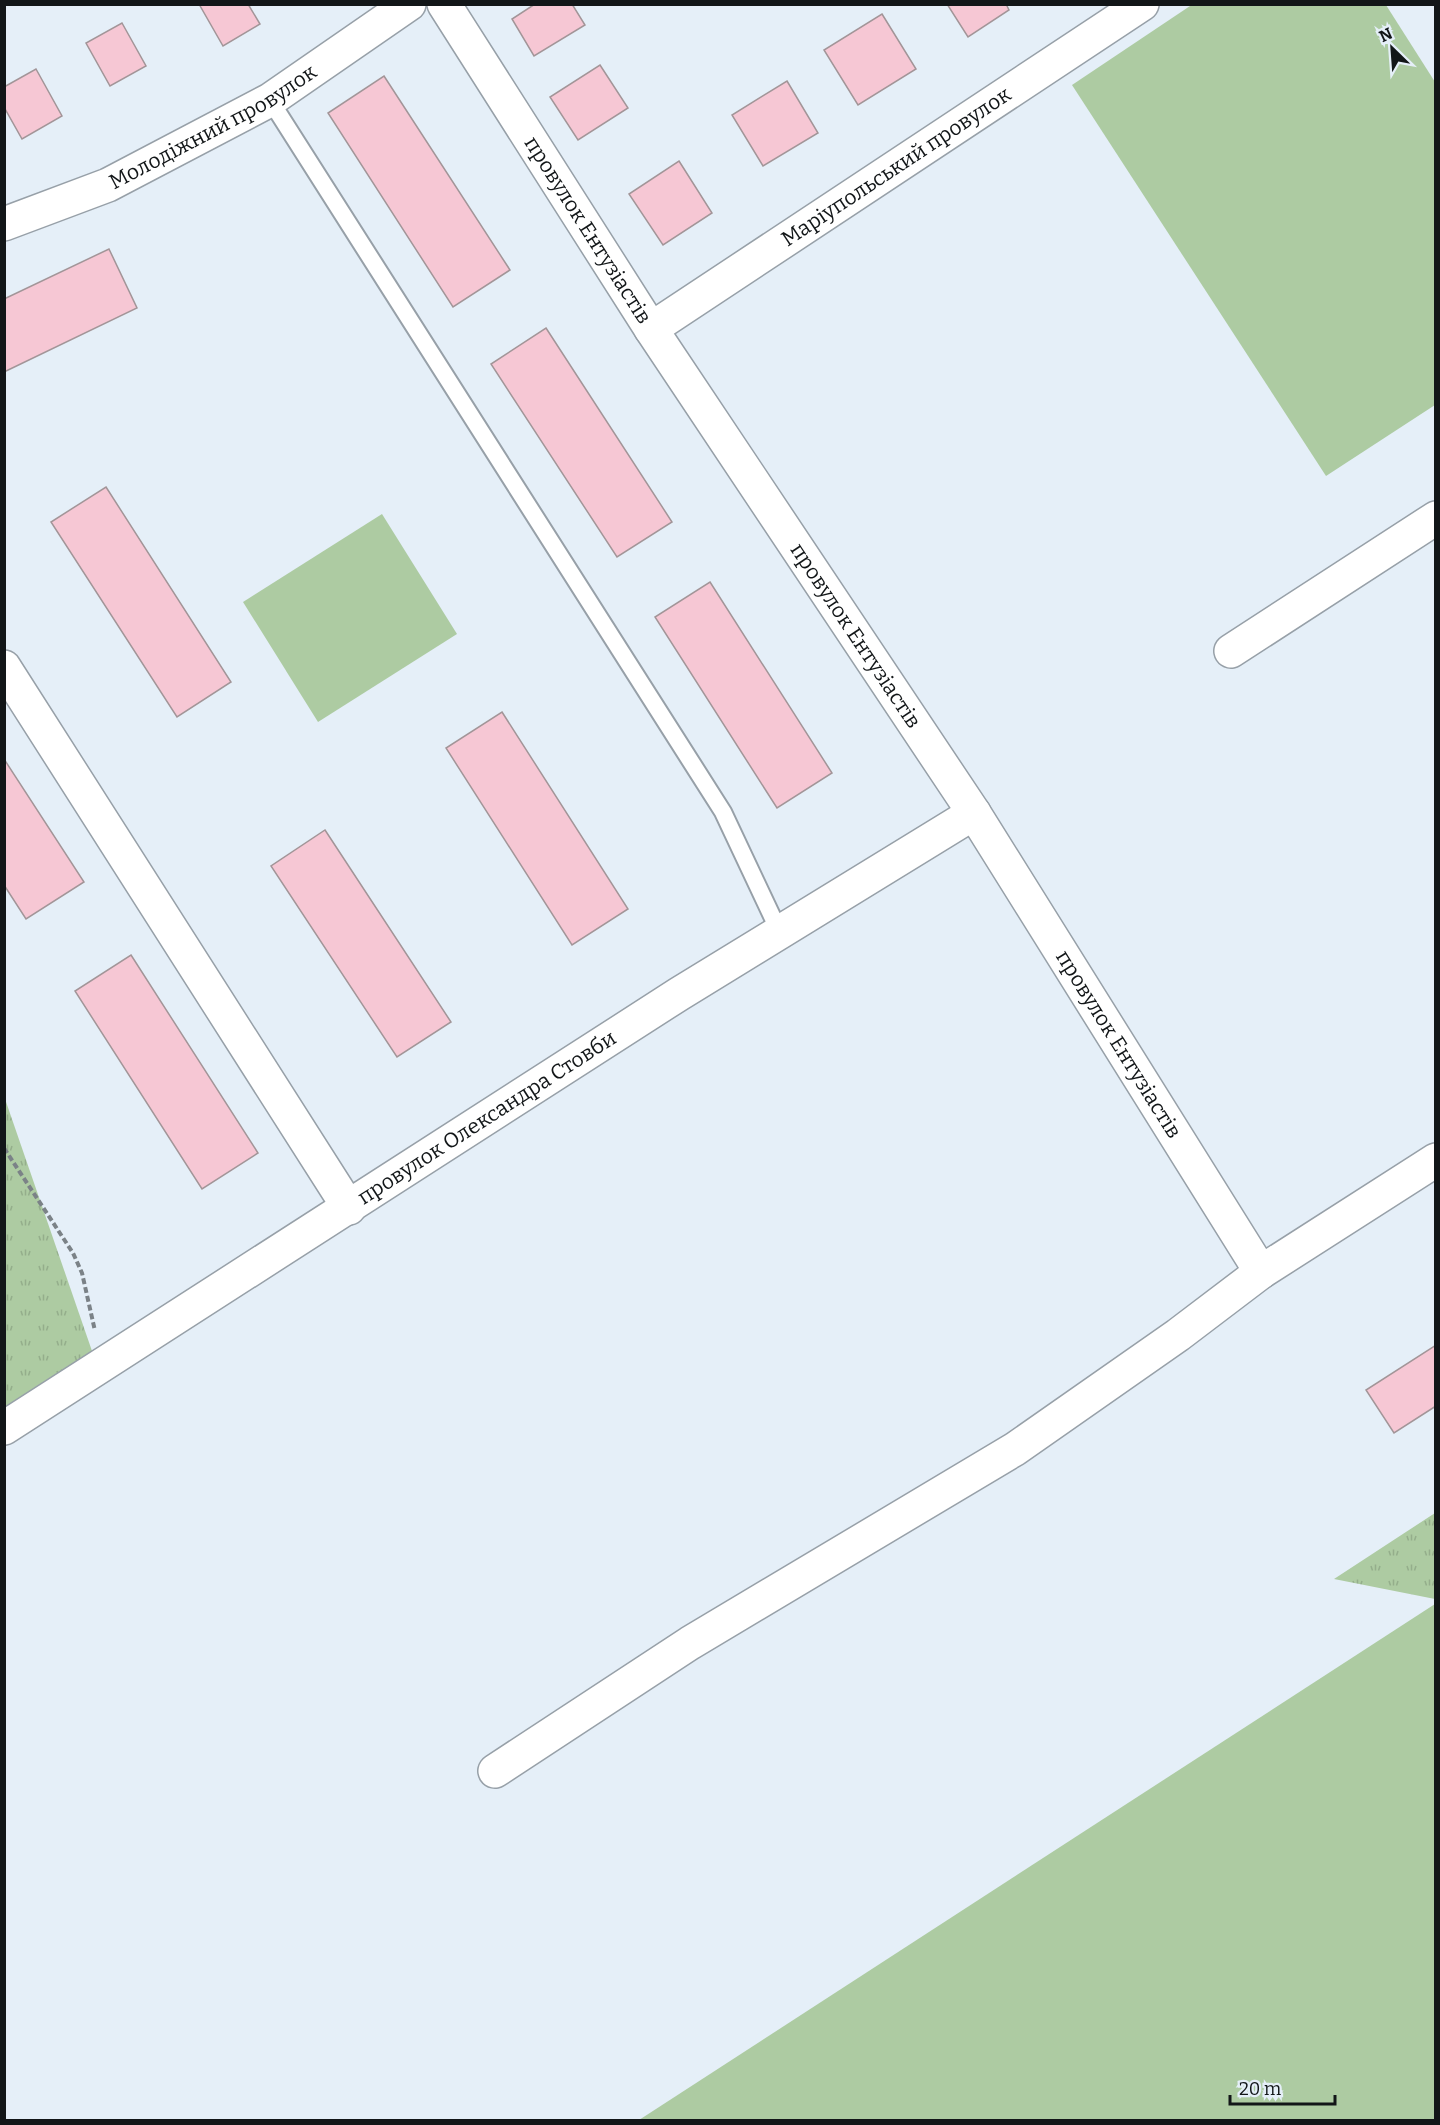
<svg xmlns="http://www.w3.org/2000/svg" width="1440" height="2125" viewBox="0 0 1440 2125" font-family="Bitter,serif">
<style>
.grass{fill:url(#grass-tufts)}
.green{fill:#adcba2}
.building{fill:#f6c7d4;stroke:#a29598;stroke-width:1.5}
.lines{fill:none;stroke-linecap:round;stroke-linejoin:round}
.service-casing{stroke:#97a0a8;stroke-width:20}
.minor-casing{stroke:#97a0a8;stroke-width:36}
.path{stroke:#7b8287;stroke-width:4;stroke-dasharray:6 3;stroke-linecap:butt}
.service{stroke:#fff;stroke-width:16}
.minor{stroke:#fff;stroke-width:33}
.labels{text-anchor:middle;dominant-baseline:central;stroke-width:6;stroke-linejoin:round;paint-order:stroke}
.street-label{font-size:21px;fill:#121618;stroke:#e5eff8}
</style>
<defs>
<pattern id="grass-tufts" width="24" height="20" patternUnits="userSpaceOnUse" patternTransform="scale(1.5)"><rect width="24" height="20" fill="#adcba2"/><path d="M3 7l-1-3M5 7V3M7 7l1-3M15 17l-1-3M17 17v-4M19 17l1-3" fill="none" stroke="#94ae8b"/></pattern>
</defs>
<rect width="100%" height="100%" fill="#e5eff8"/>
<g class="grass">
<path d="M4 1096 102 1380 5 1445H4Z"/>
<path d="M1435 1513V1599L1334 1579Z"/>
</g>
<g class="green">
<path d="M1193 4 1386 5 1435 82V405L1326 476 1072 85Z"/>
<path d="M382 514 457 634 318 722 243 602Z"/>
<path d="M1435 1604V2120H639Z"/>
</g>
<g class="building">
<path d="M199 4H248L260 24 223 46Z"/>
<path d="M535 4H572L585 25 534 56 512 19Z"/>
<path d="M947 4H1006L1009 10 968 37Z"/>
<path d="M882 14 916 69 858 105 824 50Z"/>
<path d="M122 23 146 66 110 86 86 43Z"/>
<path d="M600 65 628 108 578 140 550 97Z"/>
<path d="M36 69 62 116 22 139 4 107V87Z"/>
<path d="M384 76 510 270 453 307 328 113Z"/>
<path d="M787 81 818 133 763 166 732 115Z"/>
<path d="M679 161 712 213 663 245 629 194Z"/>
<path d="M109 249 137 308 4 372V299Z"/>
<path d="M546 328 672 522 617 557 491 364Z"/>
<path d="M106 487 231 682 177 717 51 522Z"/>
<path d="M710 582 832 773 777 808 655 617Z"/>
<path d="M502 712 628 909 572 945 446 748Z"/>
<path d="M4 759 84 882 26 919 4 885Z"/>
<path d="M325 830 451 1022 397 1057 271 866Z"/>
<path d="M131 955 258 1153 202 1189 75 991Z"/>
<path d="M1436 1345V1406L1394 1433 1366 1390Z"/>
</g>
<g class="lines">
<defs>
<path id="service" d="M270 100 723 812 779 931"/>
<g id="minor">
<path id="s1" d="M444 4 651 329 974 813 1261 1272"/>
<path id="s2" d="M4 224 108 185 270 100 409 4"/>
<path id="s3" d="M651 329 1142 4"/>
<path d="M1231 651 1436 518"/>
<path d="M4 667 349 1208"/>
<path id="s4" d="M4 1428 679 994 974 813"/>
<path d="M495 1771 690 1643 1015 1449 1178 1335 1261 1272 1436 1160"/>
</g>
</defs>
<use href="#service" class="service-casing"/>
<use href="#minor" class="minor-casing"/>
<path class="path" d="M4 1148 73 1253 82 1273 95 1331"/>
<use href="#service" class="service"/>
<use href="#minor" class="minor"/>
</g>
<g class="labels">
<g class="street-label">
<text stroke="none"><textPath href="#s2" startOffset="231">Молодіжний провулок</textPath></text>
<text stroke="none"><textPath href="#s3" startOffset="294">Маріупольський провулок</textPath></text>
<text stroke="none"><textPath href="#s1" startOffset="268">провулок Ентузіастів</textPath></text>
<text stroke="none"><textPath href="#s1" startOffset="754">провулок Ентузіастів</textPath></text>
<text stroke="none"><textPath href="#s1" startOffset="1240">провулок Ентузіастів</textPath></text>
<text stroke="none"><textPath href="#s4" startOffset="574">провулок Олександра Стовби</textPath></text>
</g>
</g>
<rect width="1440" height="2125" fill="none" stroke="#121618" stroke-width="12"/>
<g transform="translate(1392 48) rotate(335)" stroke="#e5eff8" stroke-width="4.5" paint-order="stroke">
<path d="M0-4.5L10 22L0 15L-10 22Z" fill="#121618"/>
<text y="-9" font-size="16" font-weight="bold" text-anchor="middle" fill="#121618">N</text>
</g>
<path d="M1230 2095v9h105v-9" fill="none" stroke="#121618" stroke-width="3"/>
<text x="1239" y="2095" font-size="18" fill="#121618" stroke="#e5eff8" stroke-width="4.5" paint-order="stroke">20 m</text>
</svg>
